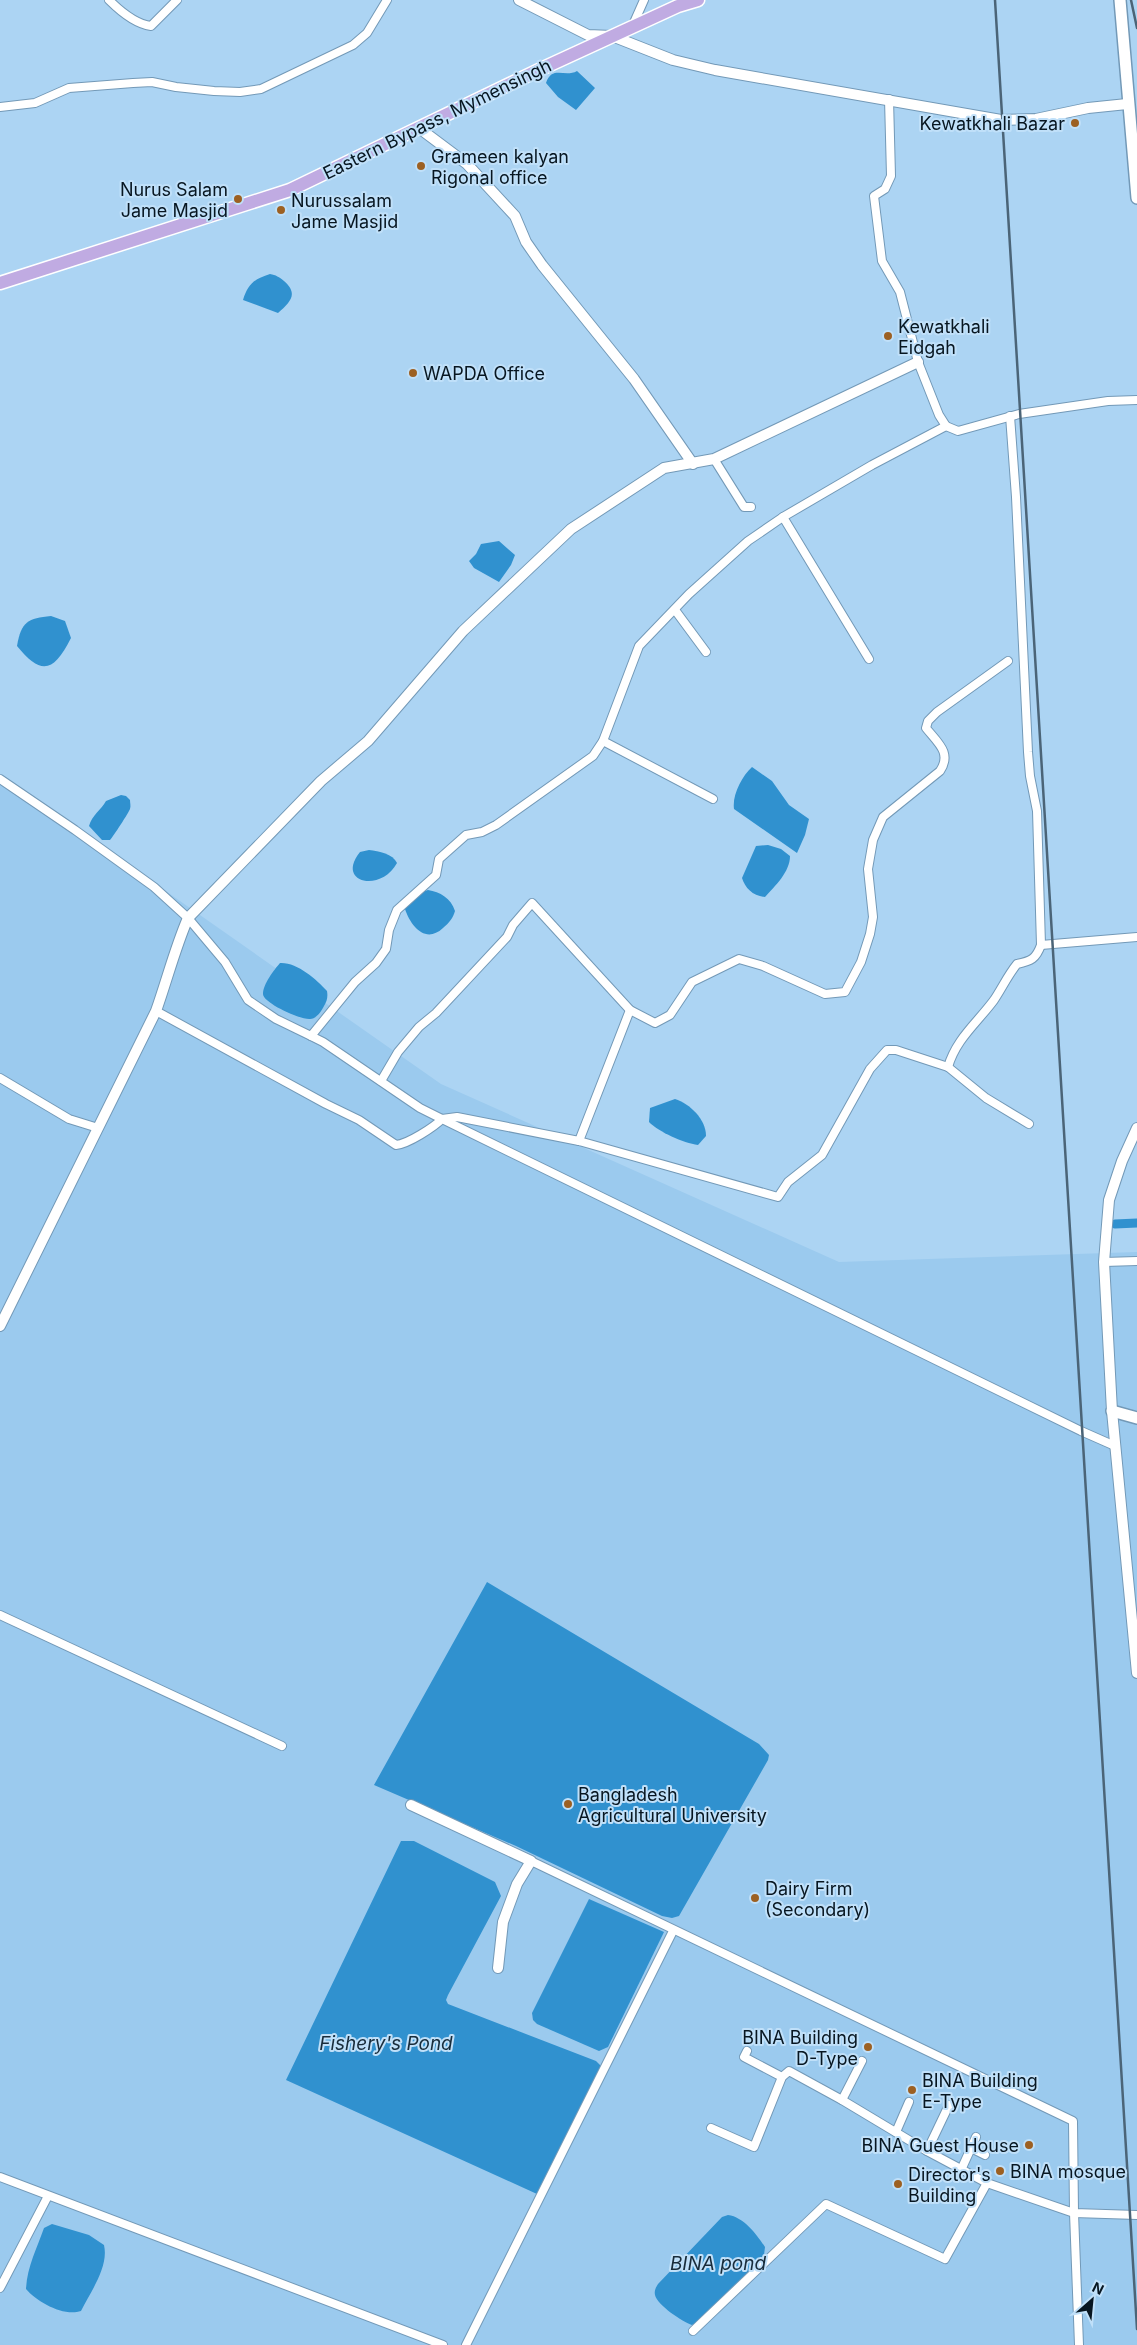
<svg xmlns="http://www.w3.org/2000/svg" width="1137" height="2345" viewBox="0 0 1137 2345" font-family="Inter,sans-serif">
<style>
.built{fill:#9bcaee}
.water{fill:#3091cf}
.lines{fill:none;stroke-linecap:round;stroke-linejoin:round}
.canal{stroke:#3091cf;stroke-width:9}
.minor-casing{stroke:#7399b7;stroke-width:10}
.tertiary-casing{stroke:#7399b7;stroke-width:12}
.secondary-casing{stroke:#7399b7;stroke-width:14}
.trunk-casing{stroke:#fff;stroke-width:15}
.minor{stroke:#fff;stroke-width:8}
.tertiary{stroke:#fff;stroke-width:10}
.secondary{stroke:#fff;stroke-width:11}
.trunk{stroke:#c0abe2;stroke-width:12}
.rail{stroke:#4b6477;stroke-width:2.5}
.poi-dot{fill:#9c6022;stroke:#c0e0f9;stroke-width:2}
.labels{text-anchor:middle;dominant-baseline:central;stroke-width:4;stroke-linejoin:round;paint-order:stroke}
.street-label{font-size:18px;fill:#071621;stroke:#c0e0f9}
.poi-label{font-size:18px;fill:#071621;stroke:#c0e0f9;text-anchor:start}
.water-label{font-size:19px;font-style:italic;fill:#182c3b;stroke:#c0e0f9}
</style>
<rect width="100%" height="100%" fill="#acd4f3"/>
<path class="built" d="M0 775 441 1084 839 1262 1137 1252V2345H0Z"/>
<g class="water">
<path d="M577 71 595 88 576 110 558 97 546 83C552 65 565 78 577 71Z"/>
<path d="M270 274C276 275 279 277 284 281 299 294 290 302 278 313L243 300C248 284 254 279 270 274Z"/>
<path d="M499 541 515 555 511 565 499 582 474 568 469 561 476 554 481 544Z"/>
<path d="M51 616 65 621 71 638C54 671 42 677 17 646 21 622 28 618 51 616Z"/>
<path d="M752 767 772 781 789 805 809 819 805 835 797 853 734 809C732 795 742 776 752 767Z"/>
<path d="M121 795 126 796 130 800C130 803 131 806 130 809 129 812 113 837 110 840H102L89 826C92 815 101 810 106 801Z"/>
<path d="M768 845 781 849 790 856C790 872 775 886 765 897 753 896 745 888 742 878L756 846Z"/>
<path d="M369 850C379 851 393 854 397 863 381 893 335 883 360 852Z"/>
<path d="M428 890C440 892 451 898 455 911 453 918 449 923 443 928 426 944 411 927 405 909L422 892Z"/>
<path d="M280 963C297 962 316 979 327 991 328 997 327 1001 324 1006 321 1012 316 1019 310 1019 301 1020 263 1003 263 994 263 984 274 970 280 963Z"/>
<path d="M675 1099C690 1104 706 1119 706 1136L698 1145C683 1143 659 1132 649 1122L650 1108Z"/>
<path d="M487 1582 759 1744 769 1755 768 1760 679 1916 672 1918 662 1916 516 1846 374 1785Z"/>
<path d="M401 1841H414L495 1882 501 1896 448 1995 446 2000 448 2004 596 2061 600 2065 601 2071 537 2194 286 2080Z"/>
<path d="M589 1899 664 1932 608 2047 599 2051 537 2024 533 2020 532 2013Z"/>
<path d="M728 2215C744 2217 757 2235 765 2247L764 2255 704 2319 692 2325C683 2322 657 2305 655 2295 654 2291 656 2287 658 2284L722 2217Z"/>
<path d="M52 2224 89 2235 104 2245C109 2267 91 2291 81 2311 64 2317 37 2302 26 2289 27 2267 37 2248 44 2228Z"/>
</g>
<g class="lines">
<path class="canal" d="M1115 1224 1137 1223"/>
<defs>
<g id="minor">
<path d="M109 0C120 11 135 24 151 26L177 0"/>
<path d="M632 27 644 0"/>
<path d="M889 99 891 176 885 189 874 196 882 261 900 292 918 362 939 415 946 426 958 431 1019 414 1108 401 1137 400"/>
<path d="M0 107 35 103 69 88 133 83 152 82 176 87 214 91 240 92 261 89 353 45 367 33 387 0"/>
<path d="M946 426 872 465 783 517 748 541 689 594 639 646 603 741 593 756 496 825 482 832 466 835 439 859 436 875 397 910 389 930 386 949 376 963 355 982 311 1036 323 1042 420 1108 442 1119 457 1117 579 1141 778 1197 788 1182 822 1155 870 1069 887 1050H896L948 1067C956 1039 977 1023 994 1000 1002 988 1008 975 1017 964 1031 961 1036 959 1041 945L1037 811 1030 776 1028 752 1016 497 1010 416"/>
<path d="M714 459 744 507H751"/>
<path d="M783 517 869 659"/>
<path d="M675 610 706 652"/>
<path d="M603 741 713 799"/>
<path d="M0 779 75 830 154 887 188 918 225 962 248 1000 276 1019 311 1036"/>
<path d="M1041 945 1137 937"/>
<path d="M156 1011 326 1104 359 1120 396 1145C408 1144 434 1127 442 1119L1081 1431 1115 1446"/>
<path d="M948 1067 986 1098 1029 1124"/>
<path d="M0 1078 69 1119 98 1128"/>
<path d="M381 1081 398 1052 419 1027 436 1013 507 937 513 925 532 903 630 1010"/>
<path d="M579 1141 630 1010 655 1023 670 1015 692 982 739 959 763 966 825 994 845 992 861 962 870 934 873 917 868 869 873 840 883 817 940 771C952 753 938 743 926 728L928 721 937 712 1008 661"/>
<path d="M1104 1262 1137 1261"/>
<path d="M0 1615 282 1746"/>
<path d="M531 1861 1073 2121 1074 2213 1079 2345"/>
<path d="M747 2051 744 2057 782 2077"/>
<path d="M842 2100 862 2061"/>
<path d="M711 2128 754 2147 782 2077 789 2071 842 2100 927 2151 987 2183 1074 2213 1137 2215"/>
<path d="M896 2132 909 2102"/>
<path d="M971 2148 985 2155"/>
<path d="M927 2151 949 2105"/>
<path d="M961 2170 976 2137"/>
<path d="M0 2177 443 2345"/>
<path d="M0 2288 48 2196"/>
<path d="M693 2331 826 2204 945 2259 987 2183"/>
<path d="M466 2345 673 1931"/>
</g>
<g id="tertiary">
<path d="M519 0 588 35 612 36 673 60 715 70 1001 120 1036 119 1088 108 1127 104"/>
<path d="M419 128 467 164 515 216 526 242 542 265 634 379 693 464"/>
<path d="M1137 1128 1122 1161 1109 1200 1104 1262 1112 1411 1137 1673"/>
<path d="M0 1326 156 1011C167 980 175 948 188 918L321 781 368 741 463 631 571 529 664 468 714 459 918 362"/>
<path d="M411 1805 531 1861 517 1884 503 1922 498 1968"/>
</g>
<g id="secondary">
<path d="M1120 0 1137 198"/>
<path d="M1112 1411 1137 1418"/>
</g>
<path id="trunk" d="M0 283 290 190 541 69 678 6 698 0"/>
</defs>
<use href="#minor" class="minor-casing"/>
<use href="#tertiary" class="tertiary-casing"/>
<use href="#secondary" class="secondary-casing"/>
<use href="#trunk" class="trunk-casing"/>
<use href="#minor" class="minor"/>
<use href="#tertiary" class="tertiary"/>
<use href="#secondary" class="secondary"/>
<use href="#trunk" class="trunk"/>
<g class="rail">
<path d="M995 0 1137 2329"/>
<path d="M1131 0 1137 28"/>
</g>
</g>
<g class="poi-dot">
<circle cx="1075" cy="123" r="5"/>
<circle cx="421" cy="166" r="5"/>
<circle cx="238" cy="199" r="5"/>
<circle cx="281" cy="210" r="5"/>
<circle cx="888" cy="336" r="5"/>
<circle cx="413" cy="373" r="5"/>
<circle cx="568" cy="1804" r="5"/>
<circle cx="755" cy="1898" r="5"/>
<circle cx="868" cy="2047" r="5"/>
<circle cx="912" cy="2090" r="5"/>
<circle cx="1029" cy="2145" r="5"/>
<circle cx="1000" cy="2171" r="5"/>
<circle cx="898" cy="2184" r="5"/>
</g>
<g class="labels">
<g class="street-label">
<text transform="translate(437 119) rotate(-26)">Eastern Bypass, Mymensingh</text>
</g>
<g class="poi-label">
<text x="1065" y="123" text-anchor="end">Kewatkhali Bazar</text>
<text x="431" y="156">Grameen kalyan<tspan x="431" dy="21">Rigonal office</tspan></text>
<text x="228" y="189" text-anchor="end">Nurus Salam<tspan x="228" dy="21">Jame Masjid</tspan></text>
<text x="291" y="200">Nurussalam<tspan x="291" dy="21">Jame Masjid</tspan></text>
<text x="898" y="326">Kewatkhali<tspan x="898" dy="21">Eidgah</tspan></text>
<text x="423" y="373">WAPDA Office</text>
<text x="578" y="1794">Bangladesh<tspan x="578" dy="21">Agricultural University</tspan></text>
<text x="765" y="1888">Dairy Firm<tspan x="765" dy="21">(Secondary)</tspan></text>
<text x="858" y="2037" text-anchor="end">BINA Building<tspan x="858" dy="21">D-Type</tspan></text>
<text x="922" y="2080">BINA Building<tspan x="922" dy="21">E-Type</tspan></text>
<text x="1019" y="2145" text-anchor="end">BINA Guest House</text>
<text x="1010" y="2171">BINA mosque</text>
<text x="908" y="2174">Director's<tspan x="908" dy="21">Building</tspan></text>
</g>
<g class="water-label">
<text x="386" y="2043">Fishery's Pond</text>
<text x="718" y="2263">BINA pond</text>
</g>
</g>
<g transform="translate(1092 2300) rotate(27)" stroke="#c0e0f9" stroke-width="4" paint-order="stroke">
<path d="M0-4L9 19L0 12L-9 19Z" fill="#071621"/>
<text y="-8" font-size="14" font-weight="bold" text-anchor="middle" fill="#071621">N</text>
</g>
</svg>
